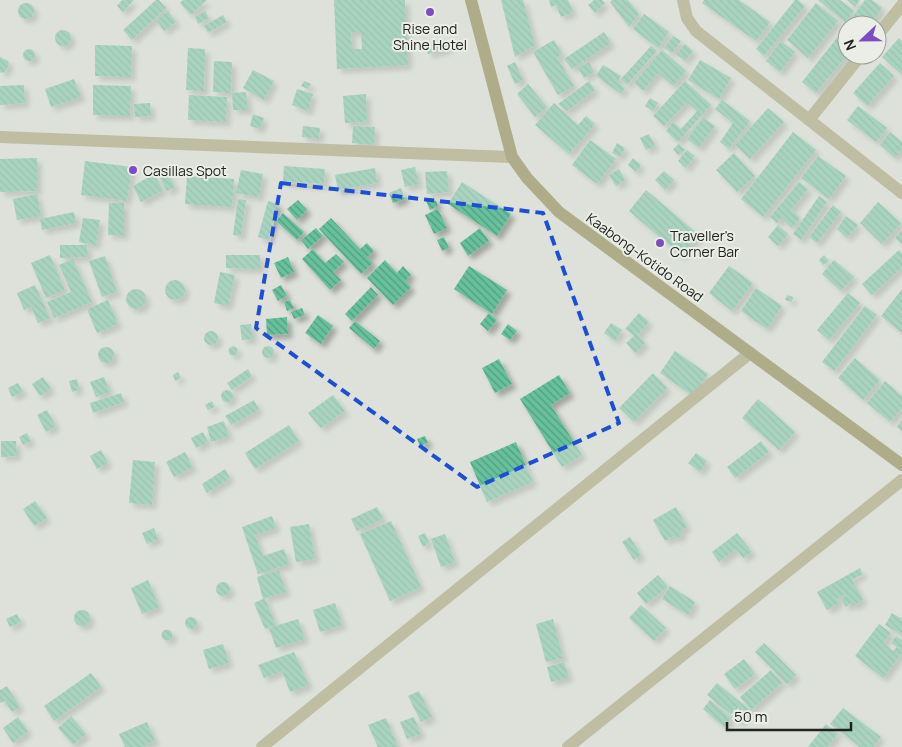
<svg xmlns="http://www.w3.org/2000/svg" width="902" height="747" viewBox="0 0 902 747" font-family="Manrope,sans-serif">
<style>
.building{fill:url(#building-back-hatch);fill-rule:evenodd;filter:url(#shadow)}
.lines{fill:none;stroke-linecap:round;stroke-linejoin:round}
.street{stroke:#9c925d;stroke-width:12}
.secondary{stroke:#796c28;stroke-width:12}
.marked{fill:none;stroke:#1d4ed8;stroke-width:4;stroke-dasharray:10 6;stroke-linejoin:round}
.poi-dot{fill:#7d4cc4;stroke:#eaeee7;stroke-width:2}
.labels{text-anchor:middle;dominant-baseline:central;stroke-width:4;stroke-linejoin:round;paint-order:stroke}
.poi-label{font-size:14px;fill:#222321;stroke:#eaeee7;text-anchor:start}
.street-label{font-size:14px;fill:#222321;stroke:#eaeee7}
</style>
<defs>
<pattern id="building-back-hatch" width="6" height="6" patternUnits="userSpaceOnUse" patternTransform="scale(1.25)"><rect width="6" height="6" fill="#67c19d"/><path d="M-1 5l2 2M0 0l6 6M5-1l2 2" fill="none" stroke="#549c80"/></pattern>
<filter id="shadow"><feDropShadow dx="4.5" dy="4.5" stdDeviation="2.5" flood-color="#0004"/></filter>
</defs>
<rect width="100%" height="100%" fill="#dde1da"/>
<g class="building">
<path d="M122 0H134L123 12 117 6Z"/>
<path d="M156 0H159L166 8 132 40 123 30Z"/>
<path d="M183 0H207L191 15 180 3Z"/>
<path d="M334 0H405L408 65 337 69ZM351 32H361L362 49H352Z"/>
<path d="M501 0H523L535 45 515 57Z"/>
<path d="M549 0H568L573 12 561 17 556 5 551 7Z"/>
<path d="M594 0H602L605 3 595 13 588 5Z"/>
<path d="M612 0H628L639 14 629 27 610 2Z"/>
<path d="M704 0H739L770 22 756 41 702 3Z"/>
<path d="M795 0H798L805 6 764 56 756 49Z"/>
<path d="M818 0H840L854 11 845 22Z"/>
<path d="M847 0H860L855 7Z"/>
<path d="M865 0H872L882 8 870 25H852L849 22Z"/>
<circle cx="26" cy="11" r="8"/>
<path d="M816 3 838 21 808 58 787 40Z"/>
<path d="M168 11 176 22 164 31 156 20Z"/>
<path d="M205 11 209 18 198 24 195 17Z"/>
<path d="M644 14 669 32 658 48 633 29Z"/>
<path d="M223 15 227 22 208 33 204 26Z"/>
<path d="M847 25V55L816 93 802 82Z"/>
<circle cx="63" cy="38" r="8"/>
<path d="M604 32 611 43 572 69 564 59Z"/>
<path d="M673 36 681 41 672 53 664 48Z"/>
<path d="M899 38 902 41V75L882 57Z"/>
<path d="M447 40 449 48 428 54 426 45Z"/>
<path d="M554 40 562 54 557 57 574 86 558 95 533 52Z"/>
<path d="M781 41 795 52 780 72 766 61Z"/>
<path d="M685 44 693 51 685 61 676 54Z"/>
<path d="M95 45 132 46 131 77 95 76Z"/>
<path d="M651 46 657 51 627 85 621 79Z"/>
<path d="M188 48 205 49 204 91 186 90Z"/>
<circle cx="29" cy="55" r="6"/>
<path d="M662 50 686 71 673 86 658 73 643 91 634 83Z"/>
<path d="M0 57 8 61 9 64 6 71 2 73 0 72Z"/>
<path d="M700 60 731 78 719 99 688 80Z"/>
<path d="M214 61 232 62 231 93 213 92Z"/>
<path d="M515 62 523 80 515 84 507 66Z"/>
<path d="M589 62 594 72 584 78 578 68Z"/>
<path d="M880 63 894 76 867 106 853 93Z"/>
<path d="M603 65 621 76 617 82 625 88 621 94 596 76Z"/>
<path d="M253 70 274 81 264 100 243 88Z"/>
<path d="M74 79 81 97 51 107 45 89Z"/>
<path d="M304 81 311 84 308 89 301 86Z"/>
<path d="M589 81 595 90 567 111 558 104Z"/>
<path d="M685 81 711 105 678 142 666 131 673 122 681 129 697 111 687 102 664 126 653 116Z"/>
<path d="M528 84 547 107 535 117 517 94Z"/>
<path d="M24 85 25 103 0 105V86Z"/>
<path d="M93 85 131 86 130 116 93 115Z"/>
<path d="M297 89 313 94 308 111 292 105Z"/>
<path d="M246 92 248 110H233L232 93Z"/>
<path d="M366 94 367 122 345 123 343 96Z"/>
<path d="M189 95 227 97 226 122 188 120Z"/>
<path d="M650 98 658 103 653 111 645 106Z"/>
<path d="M722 100 750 121 729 149 720 142 733 123 715 109Z"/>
<path d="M150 103 151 116 135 117 134 104Z"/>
<path d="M554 103 578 125 586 116 595 124 569 154 535 125Z"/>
<path d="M858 106 887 128 876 142 847 120Z"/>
<path d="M768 108 784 122 750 159 735 145Z"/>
<path d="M253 114 264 118 260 129 250 126Z"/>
<path d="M703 118 715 126 699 148 687 139Z"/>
<path d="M303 126 320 128 319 139 302 137Z"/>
<path d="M353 126 375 127 374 145 352 143Z"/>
<path d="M793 132 816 150 763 217 741 199Z"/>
<path d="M890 132 902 142V149L895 158 880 145Z"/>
<path d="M649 134 655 146 646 150 640 138Z"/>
<path d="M590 140 616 159 597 184 572 165Z"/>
<path d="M617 143 625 148 620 157 612 153Z"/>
<path d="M679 144 685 150 678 155 673 149Z"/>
<path d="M687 150 695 156 686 168 678 161Z"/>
<path d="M734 153 755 176 737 192 716 170Z"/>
<path d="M818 156 846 176 829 199 801 178Z"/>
<path d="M37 158V191L0 192V159Z"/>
<path d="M633 158 641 165 636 172 628 165Z"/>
<path d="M85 161 132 167 127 201 81 195Z"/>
<path d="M284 166 325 169 324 184 283 181Z"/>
<path d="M415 167 419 184 405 187 401 170Z"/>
<path d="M375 168 377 183 338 190 335 175Z"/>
<path d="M165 169 175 187 167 191 157 173Z"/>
<path d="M619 169 625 180 616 186 609 175Z"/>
<path d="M241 170 263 174 259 197 236 193Z"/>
<path d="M447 171 449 192 427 194 425 172Z"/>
<path d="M664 171 674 180 665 190 655 180Z"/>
<path d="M154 174 163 190 141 202 133 186Z"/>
<path d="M187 176 234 179 232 207 185 204Z"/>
<path d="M462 182 511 214 497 236 448 204Z"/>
<path d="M799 182 808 189 791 210 800 218 792 228 781 218 777 223 770 217Z"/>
<path d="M401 188 405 199 393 203 389 193Z"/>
<path d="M646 190 699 235 682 256 629 211Z"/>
<path d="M37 194 41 216 17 220 13 199Z"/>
<path d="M819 196 827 202 801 240 793 234Z"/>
<path d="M435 198 438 206 430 210 426 201Z"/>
<path d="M238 199 246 200 241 236 233 235Z"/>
<path d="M298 200 307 210 297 220 287 209Z"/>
<path d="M268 201 278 204 268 240 258 237Z"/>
<path d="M878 202 901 223 882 244 860 223Z"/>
<path d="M109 203H124V235H108Z"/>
<path d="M833 205 841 212 817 243 809 237Z"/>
<path d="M438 209 447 228 434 234 425 215Z"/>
<path d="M74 212 76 223 42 230 40 219Z"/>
<path d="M283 213 304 232 297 240 276 221Z"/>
<path d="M846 216 858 225 847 238 837 229Z"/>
<path d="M83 218 100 220 96 245 79 242Z"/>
<path d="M331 218 360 249 367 243 374 251 367 257 373 263 361 274 319 229Z"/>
<path d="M778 225 788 234 778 246 768 237Z"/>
<path d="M316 228 323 236 308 249 301 240Z"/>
<path d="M480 228 489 241 468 256 460 243Z"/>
<path d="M902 230V244L895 238Z"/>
<path d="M444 237 449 248 442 251 437 240Z"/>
<path d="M60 245H87L88 257 60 258Z"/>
<path d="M313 249 325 263 336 254 344 262 333 272 341 280 330 290 302 259Z"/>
<path d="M899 250 902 253V267L872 295 862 284Z"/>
<path d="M50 255 65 290 46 298 31 263Z"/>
<path d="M226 255H260V269L226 268Z"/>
<path d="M824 255 829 261 823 265 819 260Z"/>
<path d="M105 256 117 292 102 297 89 261Z"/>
<path d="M288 257 294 272 281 278 274 263Z"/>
<path d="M73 259 92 302 54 318 47 302 71 292 59 265Z"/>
<path d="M385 260 397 273 403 266 411 275 405 281 411 287 393 305 367 278Z"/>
<path d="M834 260 854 277 841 291 822 274Z"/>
<path d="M469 266 507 290 492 314 454 289Z"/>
<path d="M729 266 753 283 732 311 709 293Z"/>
<path d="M220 272 235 275 228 306 214 303Z"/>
<circle cx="175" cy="290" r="10"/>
<path d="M35 285 50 318 38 323 31 307 24 310 17 293Z"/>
<path d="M281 285 287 296 278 301 272 290Z"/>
<path d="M371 287 378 295 352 321 345 314Z"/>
<path d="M756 288 782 306 767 329 741 311Z"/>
<circle cx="136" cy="299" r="10"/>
<path d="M902 289V311L900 314 902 316V333L881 316Z"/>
<path d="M848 293 860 303 829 340 817 330Z"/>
<path d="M787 295 793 297 792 302 785 300Z"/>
<path d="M108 300 118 324 97 333 87 309Z"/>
<path d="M290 300 294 308 287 311 284 302Z"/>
<path d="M865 306 877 315 834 371 822 362Z"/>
<path d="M302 308 305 315 294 319 291 312Z"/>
<path d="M489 313 497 320 488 331 480 324Z"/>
<path d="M639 313 649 322 638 335 645 343 635 353 626 343 634 336 625 329Z"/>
<path d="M318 315 333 326 321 344 305 333Z"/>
<path d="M287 317 288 334 267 335 266 319Z"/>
<path d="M355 321 380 341 374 349 349 328Z"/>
<path d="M611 323 622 330 615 341 604 333Z"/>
<path d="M251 324 253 339 242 340 240 325Z"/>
<path d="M508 324 517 331 510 340 501 334Z"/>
<circle cx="211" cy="338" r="7"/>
<circle cx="268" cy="352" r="6"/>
<circle cx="233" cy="351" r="4.5"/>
<circle cx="106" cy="355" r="8"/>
<path d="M675 351 708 374 693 396 660 373Z"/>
<path d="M855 358 880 380 863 400 838 378Z"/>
<path d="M499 359 512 384 495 393 482 368Z"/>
<path d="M248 369 252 376 232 390 227 383Z"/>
<path d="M178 372 181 378 175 381 173 375Z"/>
<path d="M653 373 667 388 634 422 619 408Z"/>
<path d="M559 375 570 393 551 405 582 455 562 467 520 399Z"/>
<path d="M43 377 51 389 40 396 32 384Z"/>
<path d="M104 377 110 392 96 397 90 382Z"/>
<path d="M77 379 79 390 72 392 69 381Z"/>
<path d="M885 381 902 396V408L890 422 867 403Z"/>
<path d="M18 383 23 392 12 397 8 388Z"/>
<circle cx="227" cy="396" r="6"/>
<path d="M121 393 124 402 93 413 90 403Z"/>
<path d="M333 395 345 411 321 428 308 413Z"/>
<path d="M758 399 795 432 779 450 742 418Z"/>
<path d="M254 400 259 410 231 425 225 416Z"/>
<path d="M212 401 215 407 208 410 205 405Z"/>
<path d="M47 410 56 426 46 432 37 415Z"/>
<path d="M902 420V431L897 427Z"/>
<path d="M224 421 229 436 211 442 207 427Z"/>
<path d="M289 425 299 441 255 469 245 453Z"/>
<path d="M203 432 208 442 196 448 191 438Z"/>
<path d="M27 433 31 441 23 445 19 437Z"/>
<path d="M425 436 428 443 420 446 417 439Z"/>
<path d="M1 441H16L17 456 1 457Z"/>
<path d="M761 441 769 452 735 478 727 467Z"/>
<path d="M516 442 533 482 487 502 470 462Z"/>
<path d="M101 450 108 463 97 469 90 456Z"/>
<path d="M185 452 193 467 174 477 166 462Z"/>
<path d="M696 453 707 461 700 472 688 463Z"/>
<path d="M133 460 155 462 152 505 129 503Z"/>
<path d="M225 469 230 478 207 493 202 484Z"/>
<path d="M35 501 47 518 34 526 23 509Z"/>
<path d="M377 507 383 519 357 531 351 519Z"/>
<path d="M676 507 687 527 680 531 683 535 675 539 673 536 665 541 653 520Z"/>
<path d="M272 516 276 528 255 535 263 556 284 549 289 564 258 574 242 527Z"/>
<path d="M391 521 421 587 390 601 360 534Z"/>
<path d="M309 524 315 559 296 562 290 527Z"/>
<path d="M154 528 158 539 147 544 142 533Z"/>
<path d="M425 533 429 543 423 547 418 536Z"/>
<path d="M737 533 752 552 743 558 736 549 719 562 712 552Z"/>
<path d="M445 534 455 562 441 567 431 539Z"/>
<path d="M630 537 641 555 634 560 622 542Z"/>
<path d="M860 568 863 574 852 580 863 600 853 606 851 603 846 607 841 599 846 596 845 594 837 599 839 603 827 610 817 592Z"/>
<path d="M279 570 286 592 265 598 276 625 265 629 254 603 263 599 257 577Z"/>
<path d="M658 575 668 587 646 604 637 593Z"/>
<path d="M148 580 159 607 142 614 131 588Z"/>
<circle cx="223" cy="589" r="7"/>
<path d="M670 586 695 602 688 615 662 599Z"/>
<path d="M335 603 342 625 320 632 313 610Z"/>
<path d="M641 605 666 628 654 641 629 618Z"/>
<circle cx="82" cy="618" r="8"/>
<path d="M892 613 902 619V635L885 625Z"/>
<path d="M17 614 21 622 10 627 6 619Z"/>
<circle cx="191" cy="623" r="6"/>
<path d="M298 619 305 639 276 648 269 628Z"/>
<path d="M553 619 563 658 546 662 536 624Z"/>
<path d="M879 624 891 633 883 643 893 651 897 647 891 643 896 636 902 640V653L883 678 855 656Z"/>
<circle cx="167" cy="635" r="5.5"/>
<path d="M764 643 796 675 787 684 755 652Z"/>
<path d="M223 644 229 663 209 669 203 650Z"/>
<path d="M294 652 309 685 290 692 282 671 264 678 258 665Z"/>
<path d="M744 659 755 674 735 689 724 674Z"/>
<path d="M564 662 569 677 551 682 547 667Z"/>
<path d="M771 670 782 683 751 710 740 697Z"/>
<path d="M91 673 101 687 54 721 44 706Z"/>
<path d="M717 683 750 710 740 722 707 695Z"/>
<path d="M7 686 20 707 12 712 5 701 0 703V690Z"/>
<path d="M419 691 432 717 421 722 408 696Z"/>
<path d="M710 700 731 718 724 727 703 709Z"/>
<path d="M843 708 881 737 873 747H858L859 746 830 724Z"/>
<path d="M71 716 86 734 73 745 58 728Z"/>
<path d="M18 717 28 731 13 743 3 728Z"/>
<path d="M414 717 421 734 407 739 400 722Z"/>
<path d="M386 718 398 747H378L368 725Z"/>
<path d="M147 722 155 741 141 747H125L119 734Z"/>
<path d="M826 724 838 734 827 747H808Z"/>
</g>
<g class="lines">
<g class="street">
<path d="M683 0 687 18 696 31 902 193"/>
<path d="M877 36 902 5"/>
<path d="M809 120 861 55"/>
<path d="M0 137 512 157"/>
<path d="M262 747 750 353"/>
<path d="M568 747 902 480"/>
</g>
<path class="secondary" d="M471 0 512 157 527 178 559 212 902 465"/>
</g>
<path d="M0 0H902V747H0ZM281 183 543 213 619 423 477 487 256 328Z" fill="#dde1da" fill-opacity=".55" fill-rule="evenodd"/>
<path class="marked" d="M281 183 543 213 619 423 477 487 256 328Z"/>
<g class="poi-dot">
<circle cx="430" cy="12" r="5"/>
<circle cx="133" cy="170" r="5"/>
<circle cx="660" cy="243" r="5"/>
</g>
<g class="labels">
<g class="poi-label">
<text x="430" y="28" text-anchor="middle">Rise and<tspan x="430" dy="16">Shine Hotel</tspan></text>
<text x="143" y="170">Casillas Spot</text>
<text x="670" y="235">Traveller's<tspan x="670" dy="16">Corner Bar</tspan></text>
</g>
<g class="street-label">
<text transform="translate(645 257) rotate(36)">Kaabong-Kotido Road</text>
</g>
</g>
<g transform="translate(862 40) rotate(248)"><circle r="24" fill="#eaeee7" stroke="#9a9d98"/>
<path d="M0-4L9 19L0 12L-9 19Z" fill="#7d4cc4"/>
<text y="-8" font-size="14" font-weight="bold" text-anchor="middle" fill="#222321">N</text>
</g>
<path d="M727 722v8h124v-8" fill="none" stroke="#222321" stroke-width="2.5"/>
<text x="734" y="722" font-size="15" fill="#222321" stroke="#eaeee7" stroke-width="4" paint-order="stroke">50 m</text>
</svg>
